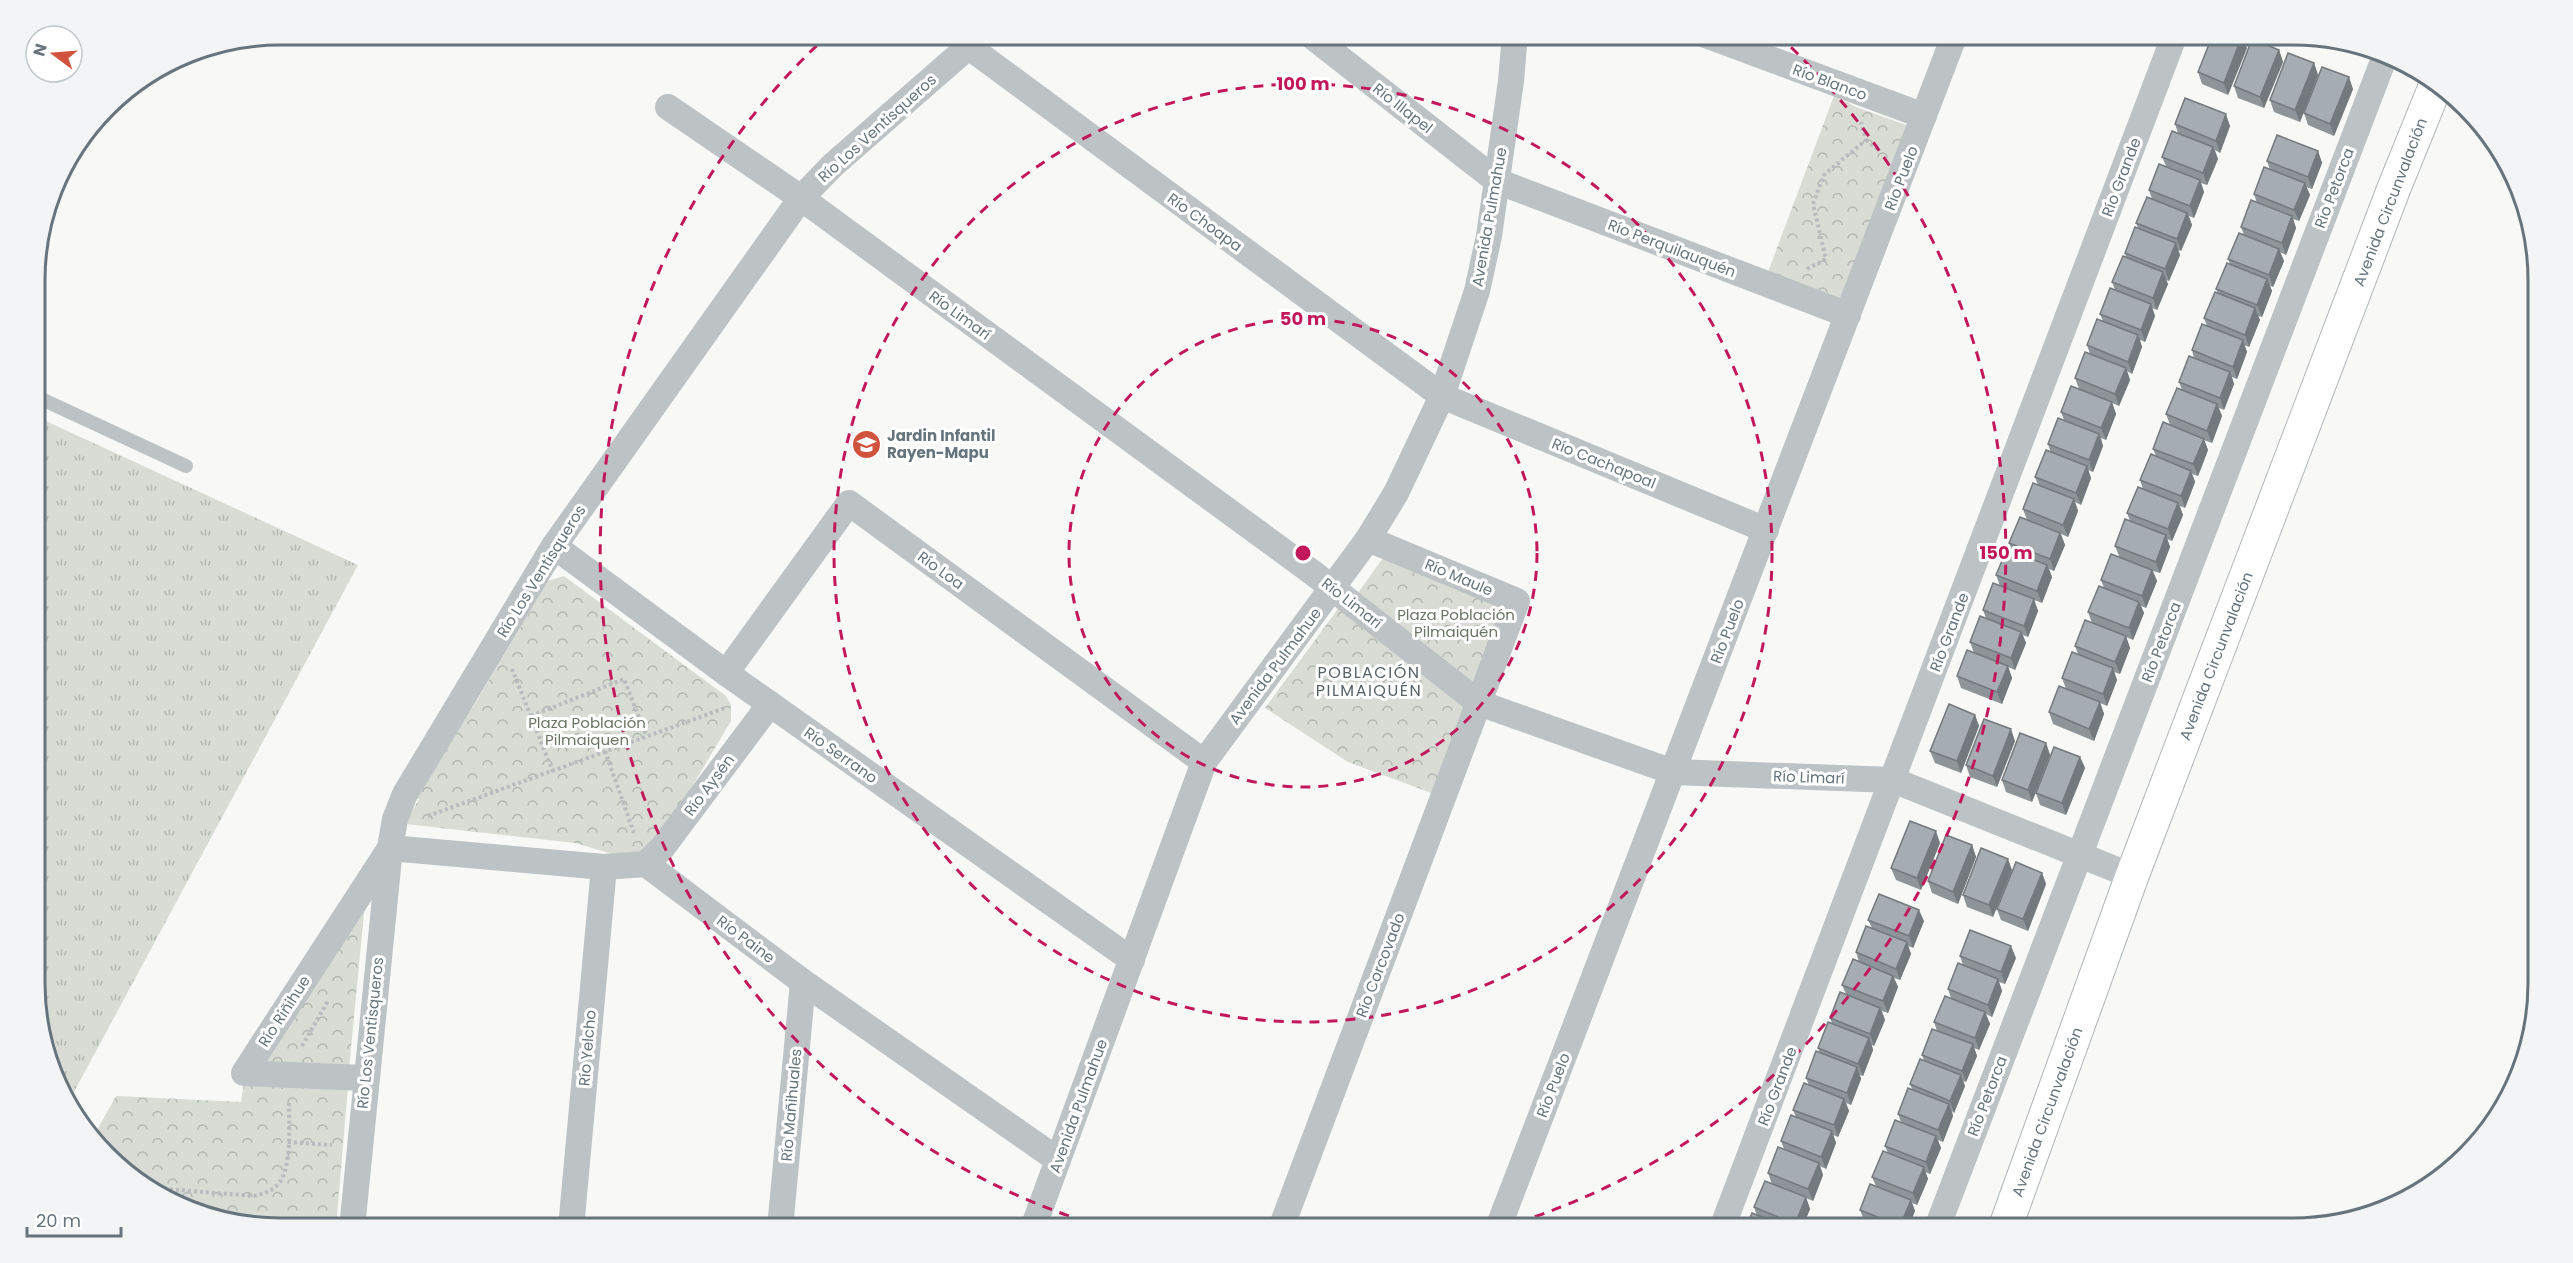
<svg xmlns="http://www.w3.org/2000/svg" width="2573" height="1263" viewBox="0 0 2573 1263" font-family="Poppins,sans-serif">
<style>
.grass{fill:url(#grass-tufts)}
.park{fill:url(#park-crowns)}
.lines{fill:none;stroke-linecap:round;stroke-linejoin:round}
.secondary-casing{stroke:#b0b6ba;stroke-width:35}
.path{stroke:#b8bcbe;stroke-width:4;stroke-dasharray:3 3;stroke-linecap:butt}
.service{stroke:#bdc2c5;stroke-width:14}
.minor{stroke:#bdc2c5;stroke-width:26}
.secondary{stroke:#fff;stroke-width:33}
.wall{fill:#8e9599}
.shaded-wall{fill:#74797d}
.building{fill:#a5adb2;stroke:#74797d;stroke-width:1.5}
.ring{fill:none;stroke:#c2185b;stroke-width:3;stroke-dasharray:10 8}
.labels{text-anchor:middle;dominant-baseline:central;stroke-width:6;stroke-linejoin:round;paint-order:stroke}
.street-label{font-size:15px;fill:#66757d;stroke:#fff}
.poi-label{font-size:15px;font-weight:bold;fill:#66757d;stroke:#fff;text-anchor:start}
.park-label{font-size:15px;fill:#697664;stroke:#fff}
.neighbourhood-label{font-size:16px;letter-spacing:1.5px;fill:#576369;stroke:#fff}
.rim{fill:none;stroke:#66757d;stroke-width:3}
.centre{fill:#c2185b;stroke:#fff;stroke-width:3}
.ring-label{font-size:18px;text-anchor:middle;font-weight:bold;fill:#c2185b;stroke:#fff;stroke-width:6;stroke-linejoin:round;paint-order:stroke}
</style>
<defs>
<pattern id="grass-tufts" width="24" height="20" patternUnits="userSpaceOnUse" patternTransform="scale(1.5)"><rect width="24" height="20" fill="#d8dcd5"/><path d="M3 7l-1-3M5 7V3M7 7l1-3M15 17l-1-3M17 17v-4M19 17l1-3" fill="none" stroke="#b3b7b2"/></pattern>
<pattern id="park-crowns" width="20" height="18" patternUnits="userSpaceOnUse" patternTransform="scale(1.5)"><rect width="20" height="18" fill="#d8dcd5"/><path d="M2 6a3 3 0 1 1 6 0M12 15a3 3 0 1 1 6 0" fill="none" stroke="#b3b7b2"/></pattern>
</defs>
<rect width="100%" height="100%" fill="#f8f8f6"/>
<path class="grass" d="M35 416 358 565 68 1103 53 1077 37 1016Z"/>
<g class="park">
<path d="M1834 96 1856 107 1909 126 1845 300 1768 272Z"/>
<path d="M1385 555 1505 603 1474 683 1358 593Z"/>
<path d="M564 576 726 696 731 705V721L646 864 575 843 405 824 419 799 405 794 473 707 548 581Z"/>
<path d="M1340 606 1468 706 1434 794 1348 762 1265 708Z"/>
<path d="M366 892 349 1069 252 1067Z"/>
<path d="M244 1082 348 1086 337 1217 333 1228H280L172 1203 92 1139 116 1096 241 1102Z"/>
</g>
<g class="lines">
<defs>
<path id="secondary" d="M2005 1228 2132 876 2394 188 2435 87"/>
</defs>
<use href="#secondary" class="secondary-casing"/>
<g class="path">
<path d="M1866 140 1878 149 1877 152"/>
<path d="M1807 269 1826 259 1813 204 1824 175 1866 140 1861 122"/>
<path d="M512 669 553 772"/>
<path d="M531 716 624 679 646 735"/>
<path d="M605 751 635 836"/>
<path d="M428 816 725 708"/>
<path d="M302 1046 328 1001"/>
<path d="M288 1142 332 1145"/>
<path d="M152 1188 254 1196C263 1194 273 1191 279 1183 292 1167 289 1124 289 1103"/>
</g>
<path class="service" d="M35 396 186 466"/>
<g class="minor">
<path d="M1309 34 1497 181 1848 315"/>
<path d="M1703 34 1924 116"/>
<path d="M969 47 1442 396 1766 530"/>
<path d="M668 107 801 198 1313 573 1479 703 1673 772 1893 780 2132 876"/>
<path d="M554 546 726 673 1132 960"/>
<path d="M726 673 849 503 1204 762"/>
<path d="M646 864 663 847 770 704"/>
<path d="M365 1078 244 1073 390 848 604 867 646 864 803 982 1058 1160"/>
<path d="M352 1228 390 848 395 819 405 794 554 546 801 198 833 165 983 34"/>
<path d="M571 1228 604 867"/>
<path d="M780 1228 803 982"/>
<path d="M1033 1228 1204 762 1368 539 1396 493 1442 396 1477 291 1489 236 1511 81 1515 34"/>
<path d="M1281 1228 1517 601 1368 539"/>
<path d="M1498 1228 1955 34"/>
<path d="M1722 1228 2175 34"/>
<path d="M1937 1228 2385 56"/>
</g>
<use href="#secondary" class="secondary"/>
</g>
<g class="wall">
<path d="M2247 48 2228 95 2202 84 2198 72Z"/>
<path d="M2279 50 2283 62 2264 108 2238 98 2234 86Z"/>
<path d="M2314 63 2318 75 2300 122 2274 112 2270 100Z"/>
<path d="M2353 89 2334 136 2308 125 2304 113Z"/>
<path d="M2175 124 2230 126 2220 153 2215 150 2218 159 2207 185 2201 183 2204 192 2194 218 2189 216 2192 225 2181 251 2178 250 2180 255 2169 281 2166 280 2168 284 2157 310 2152 308 2155 316 2145 342 2140 340 2142 347 2132 374 2127 371 2130 380 2119 406 2112 403 2116 414 2106 440 2101 438 2103 446 2093 472 2088 470 2091 478 2081 505 2075 502 2078 511 2068 537 2061 534 2065 545 2054 571 2049 569 2052 577 2042 603 2034 600 2038 611 2028 637 2023 635 2026 643 2015 670 2008 667 2012 678 2002 704 1961 688 1957 676 1974 653 1970 642 1986 618 1983 610 2000 586 1996 575 2012 551 2009 543 2027 520 2023 509 2038 485 2035 477 2051 453 2048 444 2064 420 2061 412 2079 389 2075 378 2090 354 2087 345 2103 321 2100 314 2115 290 2112 282 2126 257 2125 253 2138 228 2136 223 2152 199 2149 190 2166 166 2162 157 2178 133Z"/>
<path d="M2318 151 2322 163 2312 189 2306 187 2310 195 2299 221 2293 219 2296 228 2286 255 2280 252 2284 261 2273 287 2270 286 2272 291 2262 317 2258 316 2260 320 2249 347 2244 345 2247 352 2237 379 2232 377 2234 384 2224 410 2219 408 2222 416 2212 443 2204 440 2208 450 2198 476 2192 474 2195 482 2185 508 2180 506 2183 515 2172 541 2167 539 2170 547 2160 573 2153 571 2157 581 2146 608 2141 606 2144 613 2133 640 2126 637 2130 648 2120 674 2114 672 2117 680 2107 706 2100 703 2104 714 2094 741 2053 724 2049 712 2066 689 2062 678 2078 654 2075 646 2092 623 2088 612 2104 588 2101 580 2119 556 2115 546 2130 521 2127 513 2143 489 2140 480 2156 456 2153 449 2170 425 2166 414 2182 390 2179 382 2194 358 2192 350 2207 326 2204 318 2218 293 2216 289 2230 264 2228 259 2244 235 2241 227 2257 203 2254 194 2270 170 2267 161Z"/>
<path d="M1975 715 1979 726 1961 773 1935 763 1930 751Z"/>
<path d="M2015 741 1997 787 1970 777 1966 765Z"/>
<path d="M2046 743 2050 755 2032 802 2006 792 2002 780Z"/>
<path d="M2080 757 2085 768 2066 815 2040 805 2036 793Z"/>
<path d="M1940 843 1921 890 1896 880 1891 868Z"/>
<path d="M1972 845 1976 857 1958 904 1932 893 1928 881Z"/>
<path d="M2012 870 1993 917 1967 907 1963 895Z"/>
<path d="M2042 873 2046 884 2028 931 2001 920 1997 909Z"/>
<path d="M1868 920 1924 921 1913 948 1908 946 1911 954 1900 980 1894 978 1898 987 1888 1013 1882 1011 1885 1020 1874 1046 1872 1045 1873 1050 1863 1076 1860 1075 1861 1079 1851 1105 1846 1103 1849 1111 1838 1137 1833 1135 1836 1143 1826 1169 1820 1166 1823 1175 1813 1201 1806 1198 1810 1209 1802 1228H1746L1757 1216 1754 1207 1772 1184 1768 1173 1784 1149 1781 1141 1796 1117 1793 1110 1809 1085 1806 1078 1820 1053 1818 1048 1832 1023 1830 1018 1846 994 1842 985 1859 962 1856 952 1872 928Z"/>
<path d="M1960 956 2016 958 2005 984 1999 982 2002 991 1992 1017 1986 1014 1990 1024 1979 1050 1974 1048 1977 1056 1966 1082 1963 1081 1965 1086 1954 1113 1952 1111 1953 1116 1943 1142 1938 1140 1941 1148 1930 1174 1925 1172 1928 1179 1917 1205 1912 1203 1915 1211 1908 1228H1852L1864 1220 1860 1210 1876 1186 1872 1177 1888 1153 1885 1146 1901 1122 1898 1114 1912 1089 1910 1084 1924 1060 1922 1055 1937 1031 1934 1022 1951 998 1948 989 1963 965Z"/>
</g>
<g class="shaded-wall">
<path d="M2242 36 2247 48 2228 95 2224 83Z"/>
<path d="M2279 50 2283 62 2264 108 2260 97Z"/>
<path d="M2314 63 2318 75 2300 122 2295 110Z"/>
<path d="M2349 77 2353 89 2334 136 2330 124Z"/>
<path d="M2226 114 2230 126 2220 153 2216 141Z"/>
<path d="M2213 147 2218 159 2207 185 2203 173Z"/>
<path d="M2318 151 2322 163 2312 189 2308 177Z"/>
<path d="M2200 180 2204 192 2194 218 2190 206Z"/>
<path d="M2305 183 2310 195 2299 221 2294 210Z"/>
<path d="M2187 213 2192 225 2181 251 2177 239Z"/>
<path d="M2292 216 2296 228 2286 255 2282 243Z"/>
<path d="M2176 243 2180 255 2169 281 2165 269Z"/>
<path d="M2279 249 2284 261 2273 287 2269 275Z"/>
<path d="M2163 272 2168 284 2157 310 2153 298Z"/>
<path d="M2267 279 2272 291 2262 317 2257 305Z"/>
<path d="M2151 304 2155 316 2145 342 2141 330Z"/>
<path d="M2255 308 2260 320 2249 347 2245 335Z"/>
<path d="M2138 335 2142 347 2132 374 2128 362Z"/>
<path d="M2243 340 2247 352 2237 379 2233 367Z"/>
<path d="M2126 368 2130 380 2119 406 2115 394Z"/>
<path d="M2230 372 2234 384 2224 410 2220 398Z"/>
<path d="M2112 402 2116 414 2106 440 2101 428Z"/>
<path d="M2217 404 2222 416 2212 443 2207 431Z"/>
<path d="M2099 434 2103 446 2093 472 2089 460Z"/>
<path d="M2204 439 2208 450 2198 476 2193 464Z"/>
<path d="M2087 466 2091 478 2081 505 2076 493Z"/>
<path d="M2191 471 2195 482 2185 508 2181 496Z"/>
<path d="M2074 499 2078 511 2068 537 2063 525Z"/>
<path d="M2178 503 2183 515 2172 541 2168 529Z"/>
<path d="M2060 533 2065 545 2054 571 2050 559Z"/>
<path d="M2166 535 2170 547 2160 573 2156 562Z"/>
<path d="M2047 565 2052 577 2042 603 2037 591Z"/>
<path d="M2152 570 2157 581 2146 608 2142 596Z"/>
<path d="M2034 599 2038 611 2028 637 2024 626Z"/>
<path d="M2139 602 2144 613 2133 640 2129 628Z"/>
<path d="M2021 632 2026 643 2015 670 2011 658Z"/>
<path d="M2126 636 2130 648 2120 674 2115 662Z"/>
<path d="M2008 666 2012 678 2002 704 1997 692Z"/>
<path d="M2113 668 2117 680 2107 706 2103 694Z"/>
<path d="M2100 702 2104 714 2094 741 2089 729Z"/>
<path d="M1975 715 1979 726 1961 773 1957 761Z"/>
<path d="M2011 729 2015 741 1997 787 1993 776Z"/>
<path d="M2046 743 2050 755 2032 802 2028 790Z"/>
<path d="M2080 757 2085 768 2066 815 2062 803Z"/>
<path d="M1936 831 1940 843 1921 890 1917 878Z"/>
<path d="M1972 845 1976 857 1958 904 1953 892Z"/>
<path d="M2008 859 2012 870 1993 917 1989 905Z"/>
<path d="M2042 873 2046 884 2028 931 2023 919Z"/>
<path d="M1919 910 1924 921 1913 948 1909 936Z"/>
<path d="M1907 942 1911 954 1900 980 1896 969Z"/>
<path d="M2011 946 2016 958 2005 984 2001 972Z"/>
<path d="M1893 976 1898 987 1888 1013 1883 1001Z"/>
<path d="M1998 979 2002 991 1992 1017 1988 1005Z"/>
<path d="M1880 1008 1885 1020 1874 1046 1870 1034Z"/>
<path d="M1985 1012 1990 1024 1979 1050 1975 1038Z"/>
<path d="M1869 1038 1873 1050 1863 1076 1858 1064Z"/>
<path d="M1973 1044 1977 1056 1966 1082 1962 1071Z"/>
<path d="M1857 1067 1861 1079 1851 1105 1847 1093Z"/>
<path d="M1961 1075 1965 1086 1954 1113 1950 1101Z"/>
<path d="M1844 1099 1849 1111 1838 1137 1834 1125Z"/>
<path d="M1949 1104 1953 1116 1943 1142 1938 1130Z"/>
<path d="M1832 1131 1836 1143 1826 1169 1821 1157Z"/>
<path d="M1936 1136 1941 1148 1930 1174 1926 1162Z"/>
<path d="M1819 1163 1823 1175 1813 1201 1808 1189Z"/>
<path d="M1924 1167 1928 1179 1917 1205 1913 1193Z"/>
<path d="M1806 1197 1810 1209 1802 1228H1796L1795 1224Z"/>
<path d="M1911 1200 1915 1211 1908 1228H1901L1900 1226Z"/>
</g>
<g class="building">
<path d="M2213 34H2238L2242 36 2224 83 2198 72Z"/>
<path d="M2252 39 2279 50 2260 97 2234 86Z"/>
<path d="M2288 53 2314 63 2295 110 2270 100Z"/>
<path d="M2322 67 2349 77 2330 124 2304 113Z"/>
<path d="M2185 98 2226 114 2216 141 2175 124Z"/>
<path d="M2172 131 2213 147 2203 173 2162 157Z"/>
<path d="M2277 135 2318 151 2308 177 2267 161Z"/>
<path d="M2159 164 2200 180 2190 206 2149 190Z"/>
<path d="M2264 167 2305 183 2294 210 2254 194Z"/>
<path d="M2147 197 2187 213 2177 239 2136 223Z"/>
<path d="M2251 200 2292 216 2282 243 2241 227Z"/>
<path d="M2135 227 2176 243 2165 269 2125 253Z"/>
<path d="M2239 233 2279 249 2269 275 2228 259Z"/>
<path d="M2123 256 2163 272 2153 298 2112 282Z"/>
<path d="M2227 263 2267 279 2257 305 2216 289Z"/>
<path d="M2110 288 2151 304 2141 330 2100 314Z"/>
<path d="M2215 292 2255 308 2245 335 2204 318Z"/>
<path d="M2097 319 2138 335 2128 362 2087 345Z"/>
<path d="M2202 324 2243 340 2233 367 2192 350Z"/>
<path d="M2085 352 2126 368 2115 394 2075 378Z"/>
<path d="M2189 356 2230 372 2220 398 2179 382Z"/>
<path d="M2071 386 2112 402 2101 428 2061 412Z"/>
<path d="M2177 388 2217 404 2207 431 2166 414Z"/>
<path d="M2058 418 2099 434 2089 460 2048 444Z"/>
<path d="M2163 422 2204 439 2193 464 2153 449Z"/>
<path d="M2046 450 2087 466 2076 493 2035 477Z"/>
<path d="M2151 454 2191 471 2181 496 2140 480Z"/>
<path d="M2033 483 2074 499 2063 525 2023 509Z"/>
<path d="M2138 487 2178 503 2168 529 2127 513Z"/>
<path d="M2020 517 2060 533 2050 559 2009 543Z"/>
<path d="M2125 519 2166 535 2156 562 2115 546Z"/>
<path d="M2007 549 2047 565 2037 591 1996 575Z"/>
<path d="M2111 554 2152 570 2142 596 2101 580Z"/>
<path d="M1993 583 2034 599 2024 626 1983 610Z"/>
<path d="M2099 586 2139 602 2129 628 2088 612Z"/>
<path d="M1980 616 2021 632 2011 658 1970 642Z"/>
<path d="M2085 620 2126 636 2115 662 2075 646Z"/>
<path d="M1967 650 2008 666 1997 692 1957 676Z"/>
<path d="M2072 652 2113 668 2103 694 2062 678Z"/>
<path d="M2059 686 2100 702 2089 729 2049 712Z"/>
<path d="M1949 704 1975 715 1957 761 1930 751Z"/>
<path d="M1984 719 2011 729 1993 776 1966 765Z"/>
<path d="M2020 733 2046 743 2028 790 2002 780Z"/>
<path d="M2054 747 2080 757 2062 803 2036 793Z"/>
<path d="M1910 821 1936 831 1917 878 1891 868Z"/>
<path d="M1946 835 1972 845 1953 892 1928 881Z"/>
<path d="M1981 848 2008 859 1989 905 1963 895Z"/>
<path d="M2016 862 2042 873 2023 919 1997 909Z"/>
<path d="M1879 894 1919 910 1909 936 1868 920Z"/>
<path d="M1866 926 1907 942 1896 969 1856 952Z"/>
<path d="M1970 930 2011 946 2001 972 1960 956Z"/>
<path d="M1853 959 1893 976 1883 1001 1842 985Z"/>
<path d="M1958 963 1998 979 1988 1005 1948 989Z"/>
<path d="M1840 992 1880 1008 1870 1034 1830 1018Z"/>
<path d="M1945 996 1985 1012 1975 1038 1934 1022Z"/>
<path d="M1828 1022 1869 1038 1858 1064 1818 1048Z"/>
<path d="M1932 1029 1973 1044 1962 1071 1922 1055Z"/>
<path d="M1816 1051 1857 1067 1847 1093 1806 1078Z"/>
<path d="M1920 1059 1961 1075 1950 1101 1910 1084Z"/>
<path d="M1804 1083 1844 1099 1834 1125 1793 1110Z"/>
<path d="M1908 1088 1949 1104 1938 1130 1898 1114Z"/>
<path d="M1791 1115 1832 1131 1821 1157 1781 1141Z"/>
<path d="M1895 1120 1936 1136 1926 1162 1885 1146Z"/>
<path d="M1778 1147 1819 1163 1808 1189 1768 1173Z"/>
<path d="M1883 1151 1924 1167 1913 1193 1872 1177Z"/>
<path d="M1765 1181 1806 1197 1795 1224 1754 1207Z"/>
<path d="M1870 1184 1911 1200 1900 1226 1860 1210Z"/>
<path d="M1752 1213 1790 1228H1746Z"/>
<path d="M1857 1218 1883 1228H1852Z"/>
</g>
<g class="ring">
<circle cx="1303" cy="553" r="234"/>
<circle cx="1303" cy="553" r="469"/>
<path d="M1103 1227A703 703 0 0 1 828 35M1778 35A703 703 0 0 1 1503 1227"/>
</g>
<defs>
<symbol id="school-disc" viewBox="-11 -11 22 22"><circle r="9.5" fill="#d0543d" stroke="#fff"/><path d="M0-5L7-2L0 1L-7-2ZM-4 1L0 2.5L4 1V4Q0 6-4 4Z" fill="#fff"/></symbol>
</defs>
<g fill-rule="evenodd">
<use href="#school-disc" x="850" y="428" width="33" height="33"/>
</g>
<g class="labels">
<g class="street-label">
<text transform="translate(1830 82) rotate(20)">Río Blanco</text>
<text transform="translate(1403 108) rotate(38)">Río Illapel</text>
<text transform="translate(877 128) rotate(-42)">Río Los Ventisqueros</text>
<text transform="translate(2121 177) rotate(-69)">Río Grande</text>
<text transform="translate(1901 178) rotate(-69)">Río Puelo</text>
<text transform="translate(2334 188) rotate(-69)">Río Petorca</text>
<text transform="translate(2390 202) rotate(-69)">Avenida Circunvalación</text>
<text transform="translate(1489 217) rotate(-80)">Avenida Pulmahue</text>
<text transform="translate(1205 222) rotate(36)">Río Choapa</text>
<text transform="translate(1672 248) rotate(21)">Río Perquilauquén</text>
<text transform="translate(960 315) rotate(36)">Río Limarí</text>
<text transform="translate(1604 463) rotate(22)">Río Cachapoal</text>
<text transform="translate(941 570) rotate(36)">Río Loa</text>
<text transform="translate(541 571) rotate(-58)">Río Los Ventisqueros</text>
<text transform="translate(1459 577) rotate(23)">Río Maule</text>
<text transform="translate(1352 603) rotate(38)">Río Limarí</text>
<text transform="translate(1727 631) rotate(-69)">Río Puelo</text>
<text transform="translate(1949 632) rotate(-69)">Río Grande</text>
<text transform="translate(2161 642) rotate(-69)">Río Petorca</text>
<text transform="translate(2216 656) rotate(-69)">Avenida Circunvalación</text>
<text transform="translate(1275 666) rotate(-53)">Avenida Pulmahue</text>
<text transform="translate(841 755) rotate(35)">Río Serrano</text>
<text transform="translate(1809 777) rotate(2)">Río Limarí</text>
<text transform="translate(709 785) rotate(-53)">Río Aysén</text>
<text transform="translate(746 939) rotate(37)">Río Paine</text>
<text transform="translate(1380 965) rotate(-69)">Río Corcovado</text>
<text transform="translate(284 1011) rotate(-57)">Río Riñihue</text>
<text transform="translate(370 1033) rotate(-84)">Río Los Ventisqueros</text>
<text transform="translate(587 1048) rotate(-85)">Río Yelcho</text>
<text transform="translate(1553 1085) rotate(-69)">Río Puelo</text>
<text transform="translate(1777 1086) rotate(-69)">Río Grande</text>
<text transform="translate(1987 1096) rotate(-69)">Río Petorca</text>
<text transform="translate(791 1105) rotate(-85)">Río Mañihuales</text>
<text transform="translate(1078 1106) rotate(-70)">Avenida Pulmahue</text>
<text transform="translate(2047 1112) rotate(-70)">Avenida Circunvalación</text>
</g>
<g class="poi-label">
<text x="887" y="435">Jardin Infantil<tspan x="887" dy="17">Rayen-Mapu</tspan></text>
</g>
<g class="park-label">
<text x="1456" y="614">Plaza Población<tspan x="1456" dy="17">Pilmaiquén</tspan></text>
<text x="587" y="722">Plaza Población<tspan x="587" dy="17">Pilmaiquen</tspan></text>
</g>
<g class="neighbourhood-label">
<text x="1369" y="672">POBLACIÓN<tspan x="1369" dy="18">PILMAIQUÉN</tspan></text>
</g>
</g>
<path d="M0 0H2573V1263H0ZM280 45H2293A235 235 0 0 1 2528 280V983A235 235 0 0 1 2293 1218H280A235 235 0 0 1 45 983V280A235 235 0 0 1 280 45Z" fill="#f3f4f5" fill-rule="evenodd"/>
<path class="rim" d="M280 45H2293A235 235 0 0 1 2528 280V983A235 235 0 0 1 2293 1218H280A235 235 0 0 1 45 983V280A235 235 0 0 1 280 45Z"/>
<circle cx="1303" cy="553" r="9" class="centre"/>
<g class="ring-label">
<text x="1303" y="90">100 m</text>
<text x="1303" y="325">50 m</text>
<text x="2006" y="559">150 m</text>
</g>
<g transform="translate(54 54) rotate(286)"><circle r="28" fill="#ffffff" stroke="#c2c8cb" stroke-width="1.5"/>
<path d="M0-4.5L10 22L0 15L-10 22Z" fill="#d0543d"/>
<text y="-9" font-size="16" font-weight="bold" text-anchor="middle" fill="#66757d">N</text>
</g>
<path d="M27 1227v9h94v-9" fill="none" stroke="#66757d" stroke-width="3"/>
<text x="36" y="1227" font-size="18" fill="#66757d" stroke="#ffffff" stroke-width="4.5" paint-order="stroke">20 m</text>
</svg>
